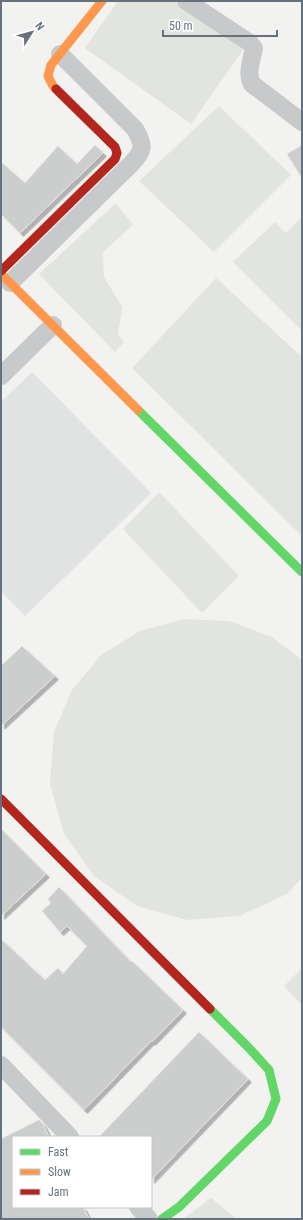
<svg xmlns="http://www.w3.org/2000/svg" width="303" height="1220" viewBox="0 0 303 1220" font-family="'Roboto Condensed',sans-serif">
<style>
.built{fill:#e1e2e2}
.green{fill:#e2e5df}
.building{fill:#cccdcd;stroke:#e2e2e0;filter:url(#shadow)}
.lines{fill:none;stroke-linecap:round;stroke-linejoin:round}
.street{stroke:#c8c9ca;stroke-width:18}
.fast{stroke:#63d668;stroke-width:9}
.slow{stroke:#ff974d;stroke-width:9}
.jam{stroke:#b3261e;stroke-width:9}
</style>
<defs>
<filter id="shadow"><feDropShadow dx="3.5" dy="3.5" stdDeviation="0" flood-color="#0004"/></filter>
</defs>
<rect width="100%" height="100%" fill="#f2f2f1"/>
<path class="built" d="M32 372 151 493 25 616 1 591V402Z"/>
<g class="green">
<path d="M118 1H174L243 50 191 124 85 48Z"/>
<path d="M219 106 291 175 214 252 139 181Z"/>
<path d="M116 203 133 225 103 252 104 277 122 307 118 335 124 342 115 352 39 274Z"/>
<path d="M302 217V331L233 262 275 222 286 233Z"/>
<path d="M216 278 302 357V536L132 368Z"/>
<path d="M159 492 239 576 202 613 123 529Z"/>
<path d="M184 619 229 621 272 637 302 660V878L287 894 239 916 187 920 137 906 94 876 64 834 50 784 54 732 72 690 101 655 140 631Z"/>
<path d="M302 968V1005L284 986Z"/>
<path d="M211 1198 237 1219H183Z"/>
</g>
<g class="building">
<path d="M95 145 103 153 20 233 1 214V162L25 183 58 146 77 164Z"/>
<path d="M302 145V178L287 154Z"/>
<path d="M22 646 55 676 1 726V666Z"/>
<path d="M1 829 46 874 1 916Z"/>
<path d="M59 887 131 962 132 961 183 1010 152 1042 151 1041 84 1110 1 1027V939L45 980 58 968 63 974 87 946 67 926 60 932 42 911 51 903 48 899Z"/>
<path d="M199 1032 248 1079 151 1180V1137H99Z"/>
<path d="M39 1120 43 1124 49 1137H13V1207H83L89 1219H1V1139Z"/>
</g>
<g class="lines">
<g class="street">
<path d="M186 1 250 43 254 48C252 60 246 72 252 84L302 122"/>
<path d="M10 283 131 164C145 149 144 146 135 129L60 54"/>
<path d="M1 376 53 325"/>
<path d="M1 1065 70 1137"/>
<path d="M138 1207 149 1219"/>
</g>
<g class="fast">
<path d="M138 410 302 572"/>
<path d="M162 1219 179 1207 267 1121 276 1099 269 1070 249 1048 210 1009"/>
</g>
<g class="slow">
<path d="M56 89 53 86 48 76 51 65 102 1"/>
<path d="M1 274 138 410"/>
</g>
<g class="jam">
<path d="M1 271 115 159 117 153 115 147 56 89"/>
<path d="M1 799 210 1009"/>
</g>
</g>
<rect width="303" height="1220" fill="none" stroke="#65727e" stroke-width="4"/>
<rect x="12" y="1136" width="140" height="72" fill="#ffffff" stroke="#c1c7cb"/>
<rect x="20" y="1149" width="20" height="6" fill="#63d668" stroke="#c1c7cb"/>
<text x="48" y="1156" font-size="12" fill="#65727e">Fast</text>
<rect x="20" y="1169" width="20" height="6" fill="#ff974d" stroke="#c1c7cb"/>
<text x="48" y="1176" font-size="12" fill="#65727e">Slow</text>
<rect x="20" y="1189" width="20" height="6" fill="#b3261e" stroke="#c1c7cb"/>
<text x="48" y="1196" font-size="12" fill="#65727e">Jam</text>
<g transform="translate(32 32) rotate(53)" stroke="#ffffff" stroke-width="3" paint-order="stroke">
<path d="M0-3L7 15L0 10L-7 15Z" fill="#65727e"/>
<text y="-6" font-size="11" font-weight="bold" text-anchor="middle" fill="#65727e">N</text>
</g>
<path d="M163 30v6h114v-6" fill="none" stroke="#65727e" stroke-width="2"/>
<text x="169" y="30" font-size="12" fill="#65727e" stroke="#ffffff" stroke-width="3" paint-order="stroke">50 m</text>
</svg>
